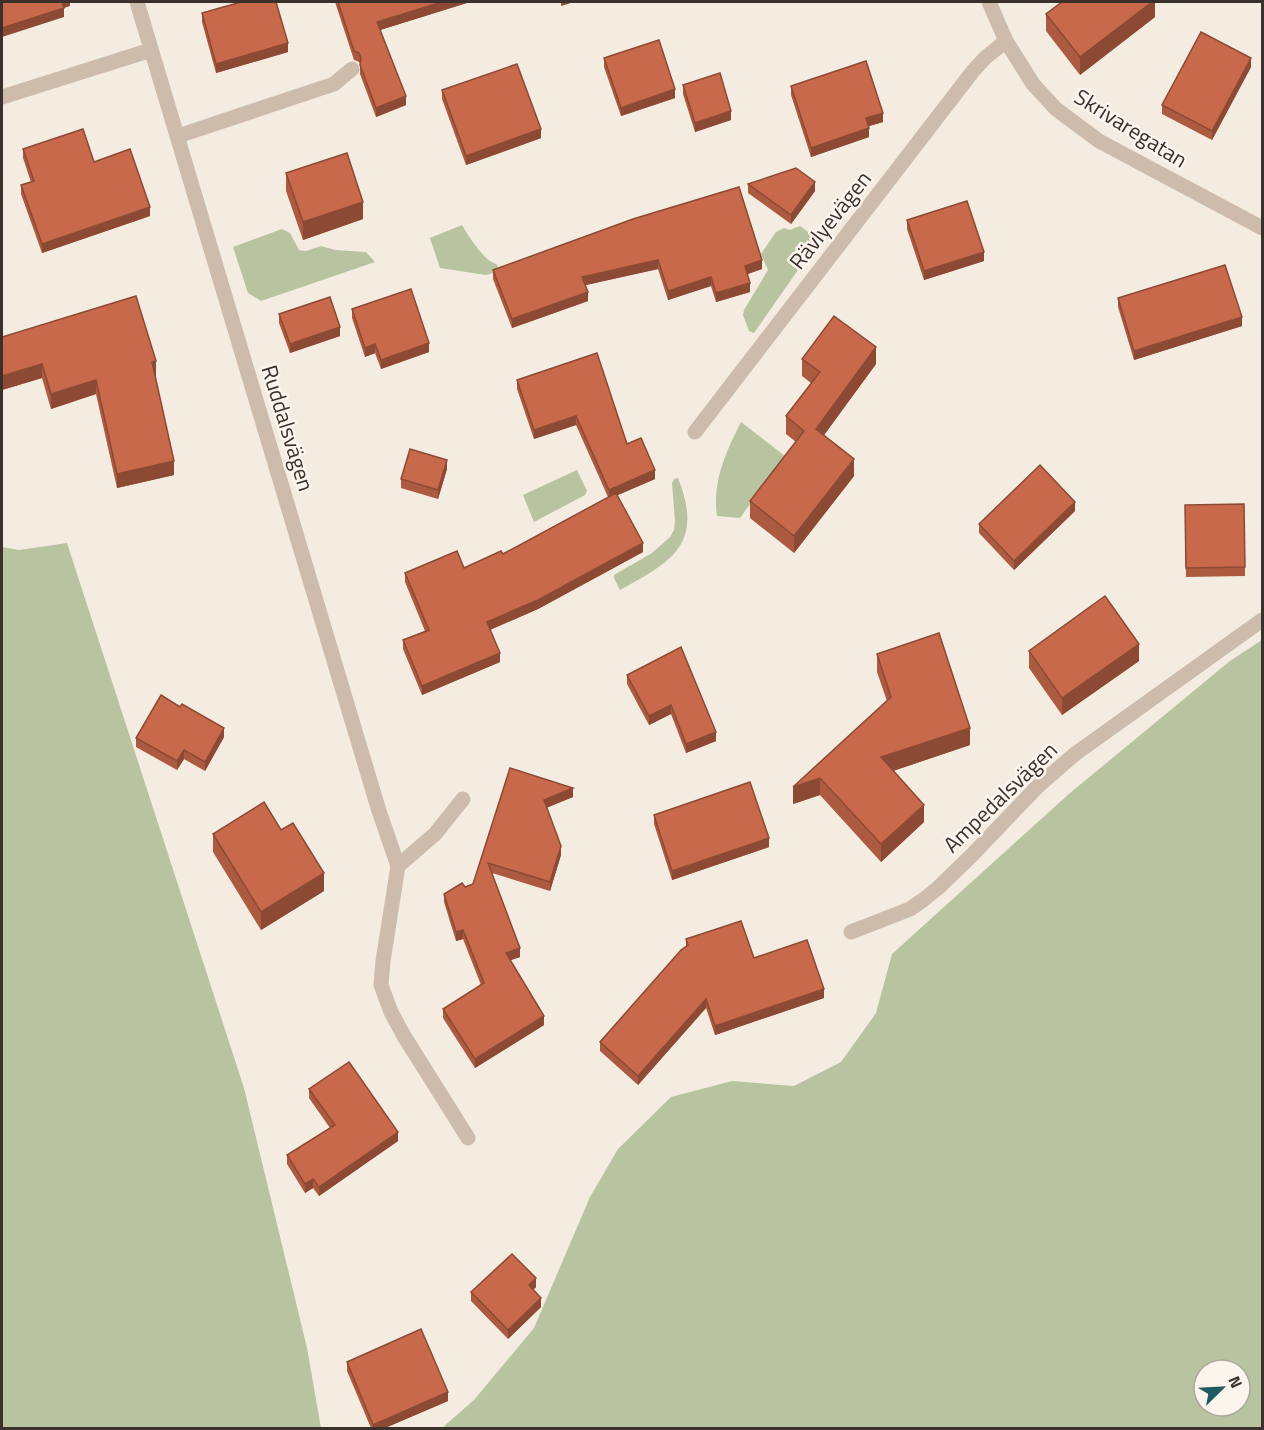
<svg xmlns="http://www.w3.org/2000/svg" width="1264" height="1430" viewBox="0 0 1264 1430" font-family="'Titillium Web',sans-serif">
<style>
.green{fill:#b8c4a0;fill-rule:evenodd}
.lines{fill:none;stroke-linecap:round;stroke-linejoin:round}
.service{stroke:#cdbbac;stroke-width:15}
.minor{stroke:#cdbbac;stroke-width:15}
.wall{fill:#ac5a40}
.shaded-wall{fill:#8c4a34}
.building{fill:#c8694b;stroke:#8c4a34;stroke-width:1.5}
.labels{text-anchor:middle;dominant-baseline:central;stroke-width:5;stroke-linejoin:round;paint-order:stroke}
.street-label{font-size:22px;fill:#3b302b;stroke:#fbf5ee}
</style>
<rect width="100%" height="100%" fill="#f4ebe1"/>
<g class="green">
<path d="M462 225C467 234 481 255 490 261 493 263 496 263 498 266L494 273 486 275 440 268 430 238Z"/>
<path d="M800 226 819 240 754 333 749 331 743 315 744 310 768 270 761 254 776 232 784 228 790 230Z"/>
<path d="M282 229 290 233 299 250 306 251 321 246 335 250 366 252 375 262 261 301 248 293 233 247Z"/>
<path d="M741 422 785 456 740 518 717 516C712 481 726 452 741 422Z"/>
<path d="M577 470 587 491 585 495 534 522 523 495Z"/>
<path d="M678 478C704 544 673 561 620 590L614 578V575L652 553 670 537 674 530 675 521 672 483 674 479Z"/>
<path d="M67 543 244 1088 307 1348 321 1428H2V547L19 550Z"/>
<path d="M1262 640V1428H442L474 1400 534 1328 590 1197 618 1149 671 1097 732 1081 794 1086 841 1062 876 1013 892 954 1070 793 1230 661ZM1204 1370H1240V1406H1204Z"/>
</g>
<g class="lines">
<g class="service">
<path d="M178 136 334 84 352 69"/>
<path d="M398 866 435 834 463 799"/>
</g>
<g class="minor">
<path d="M137 2 379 811 398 866 383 961 381 985 391 1012 404 1036 468 1138"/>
<path d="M989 2 1006 41 1033 84 1056 109 1099 141 1262 228"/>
<path d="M2 97 151 50"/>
<path d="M695 432 973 71 986 57 1006 41"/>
<path d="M851 932 910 909 923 900 938 888 972 855 1038 786 1075 754 1262 620"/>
</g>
</g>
<g class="wall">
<path d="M335 2H470L380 30 406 105 376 117 360 74V64L359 62 354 60Z"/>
<path d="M1155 2V17L1080 75 1046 31V14Z"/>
<path d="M202 13 288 52 216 73 202 22Z"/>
<path d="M604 58 675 98 621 116 604 67Z"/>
<path d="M1251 67 1212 140 1162 114V105Z"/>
<path d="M683 85 731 120 695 132 683 94Z"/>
<path d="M791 86 883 122 869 126V137L811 157 791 95Z"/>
<path d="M442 90 541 138 466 165 442 99Z"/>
<path d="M23 149 94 162 150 216 42 253 21 194V185L31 182 23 158Z"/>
<path d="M286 173 363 219 303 240 286 191Z"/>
<path d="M748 184 815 191 791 224 748 193Z"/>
<path d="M633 219 762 269 747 274 750 292 716 302 711 286 668 300 658 269 585 285 588 301 512 328 493 279V270Z"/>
<path d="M907 220 984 261 924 280 907 229Z"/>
<path d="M1118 298 1242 326 1134 360 1118 307Z"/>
<path d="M352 309 429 352 381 369 375 353 365 357 352 318Z"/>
<path d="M279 314 340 336 290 353 279 323Z"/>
<path d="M2 337 156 376H155L174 475 117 488 96 394 51 409 42 378 2 390Z"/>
<path d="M802 359 876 364 824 435 854 476 794 553 750 518V501L796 442 786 434V416L811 383 802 376Z"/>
<path d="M517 380 627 444 655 479 617 495 643 552 538 609 490 630 500 662 422 695 403 649V640L425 631 405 582V573L464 568 503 554 608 497 576 425 534 439 517 389Z"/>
<path d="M447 469 438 499 401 488V479Z"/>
<path d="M1185 505 1245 567V576L1186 577Z"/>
<path d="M1075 511 1014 570 979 533V524Z"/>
<path d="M681 647 716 741 686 753 671 714 649 725 627 684V675Z"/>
<path d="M1029 651 1139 661 1062 715 1029 668Z"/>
<path d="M877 654 970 745 893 771 924 822 881 862 820 795 793 804 887 701 877 672Z"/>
<path d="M180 707 224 737 205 771 184 759 177 770 136 747V738Z"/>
<path d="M510 768 573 797 547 807 561 855 550 891 492 873 520 957 510 960 544 1025 475 1068 443 1018V1009L481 985 463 939 456 941 444 902V894L473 884Z"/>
<path d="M654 815 769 847 672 880 654 824Z"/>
<path d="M281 830 324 891 261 930 213 852V834Z"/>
<path d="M686 939 754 958 824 998 715 1035 706 1008 638 1085 600 1051V1042L686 947Z"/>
<path d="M309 1089 398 1141 319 1196 313 1188 305 1193 287 1164V1155L330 1128 309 1098Z"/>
<path d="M536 1287 533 1290 541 1307 508 1339 471 1301V1292Z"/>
<path d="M347 1362 448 1401 385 1428H371L347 1371Z"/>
</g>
<g class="shaded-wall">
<path d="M62 2H76L70 3V6L64 8V17L2 37V28Z"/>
<path d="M442 2H470L377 31V22Z"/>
<path d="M561 2H574L561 6Z"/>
<path d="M1152 2H1155V17L1080 75V57Z"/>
<path d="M288 43V52L216 73V64Z"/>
<path d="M1251 58V67L1212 140V131Z"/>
<path d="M675 89V98L621 116V108Z"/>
<path d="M406 96V105L376 117V108Z"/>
<path d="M731 111V120L695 132V123Z"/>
<path d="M883 113V122L866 127V118Z"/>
<path d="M869 128V137L811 157V148Z"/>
<path d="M541 129V138L466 165V156Z"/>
<path d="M815 182V191L791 224V215Z"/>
<path d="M363 202V219L303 240V222Z"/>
<path d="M150 207V216L42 253V244Z"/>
<path d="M984 252V261L924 280V271Z"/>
<path d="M658 260V269L582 286V277Z"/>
<path d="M762 260V269L745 275V266Z"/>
<path d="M711 277V286L668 300V291Z"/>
<path d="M750 283V292L716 302V293Z"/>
<path d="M588 292V301L512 328V319Z"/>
<path d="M1242 317V326L1134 360V351Z"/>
<path d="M340 327V336L290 353V344Z"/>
<path d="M429 343V352L381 369V360Z"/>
<path d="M375 344V353L365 357V348Z"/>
<path d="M876 347V364L816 446V429Z"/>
<path d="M156 361V376L152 377V362Z"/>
<path d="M42 364V378L2 390V376Z"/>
<path d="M96 380V394L51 409V394Z"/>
<path d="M576 416V425L534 439V430Z"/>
<path d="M854 459V476L794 553V536Z"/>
<path d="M447 460V469L438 499V490Z"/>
<path d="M174 461V475L117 488V474Z"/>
<path d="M655 470V479L609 499V490Z"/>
<path d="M1075 502V511L1014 570V561Z"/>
<path d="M643 543V552L538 609 487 631V622Z"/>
<path d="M1139 644V661L1062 715V698Z"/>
<path d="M500 653V662L422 695V686Z"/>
<path d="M671 705V714L649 725V716Z"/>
<path d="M224 728V737L205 771V762Z"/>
<path d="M970 728V745L881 775V757Z"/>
<path d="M716 732V741L686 753V744Z"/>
<path d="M184 750V759L177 770V761Z"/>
<path d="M820 778V795L793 804V787Z"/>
<path d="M573 788V797L544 809V800Z"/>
<path d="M924 805V822L881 862V844Z"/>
<path d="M769 838V847L672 880V871Z"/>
<path d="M561 846V855L550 891V882Z"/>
<path d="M324 873V891L261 930V912Z"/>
<path d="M463 930V939L456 941V932Z"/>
<path d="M520 948V957L506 962V953Z"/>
<path d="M824 989V998L715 1035V1026Z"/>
<path d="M706 999V1008L638 1085V1076Z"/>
<path d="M544 1016V1025L475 1068V1059Z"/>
<path d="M398 1132V1141L319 1196V1187Z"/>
<path d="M313 1179V1188L305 1193V1184Z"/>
<path d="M536 1278V1287L529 1294V1285Z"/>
<path d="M541 1298V1307L508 1339V1330Z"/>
<path d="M448 1392V1401L385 1428H373V1425Z"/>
</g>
<g class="building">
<path d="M2 2H62L64 8 2 28Z"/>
<path d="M241 2H276L288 43 216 64 202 13Z"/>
<path d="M338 2H442L377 22 406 96 376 108 360 65 361 58 359 53 354 51Z"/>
<path d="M1062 2H1152L1080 57 1046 14Z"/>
<path d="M1201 32 1251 58 1212 131 1162 105Z"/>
<path d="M659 40 675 89 621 108 604 58Z"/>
<path d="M866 61 883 113 866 118 869 128 811 148 791 86Z"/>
<path d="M517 64 541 129 466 156 442 90Z"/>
<path d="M720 73 731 111 695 123 683 85Z"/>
<path d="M83 129 94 162 130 149 150 207 42 244 21 185 34 181 23 149Z"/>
<path d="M347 153 363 202 303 222 286 173Z"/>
<path d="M796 168 815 182 791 215 748 184Z"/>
<path d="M739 187 762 260 745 266 750 283 716 293 711 277 668 291 658 260 582 277 588 292 512 319 493 270 633 219Z"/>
<path d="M967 201 984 252 924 271 907 220Z"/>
<path d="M1225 265 1242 317 1134 351 1118 298Z"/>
<path d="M411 289 429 343 381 360 375 344 365 348 352 309Z"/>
<path d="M136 296 156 361 152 362 174 461 117 474 96 380 51 394 42 364 2 376V337Z"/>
<path d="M330 297 340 327 290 344 279 314Z"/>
<path d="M834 316 876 347 816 429 854 459 794 536 750 501 804 431 786 416 820 372 802 359Z"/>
<path d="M597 353 627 444 641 438 655 470 609 490 576 416 534 430 517 380Z"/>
<path d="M410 449 447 460 438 490 401 479Z"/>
<path d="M1040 465 1075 502 1014 561 979 524Z"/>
<path d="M616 493 643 543 538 600 487 622 500 653 422 686 403 640 429 630 405 573 457 551 464 568 501 551 503 554Z"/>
<path d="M1244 504 1245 567 1186 568 1185 505Z"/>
<path d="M1105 596 1139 644 1062 698 1029 651Z"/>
<path d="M939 633 970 728 881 757 924 805 881 844 820 778 793 787 891 697 877 654Z"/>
<path d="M681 647 716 732 686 744 671 705 649 716 627 675Z"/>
<path d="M161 695 180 707 182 704 224 728 205 762 184 750 177 761 136 738Z"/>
<path d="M510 768 573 788 544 800 561 846 550 882 488 863 520 948 506 953 544 1016 475 1059 443 1009 484 983 463 930 456 932 444 894 462 883 465 887 473 884Z"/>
<path d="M750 782 769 838 672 871 654 815Z"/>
<path d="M264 802 281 830 293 823 324 873 261 912 213 834Z"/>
<path d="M741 921 754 958 807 940 824 989 715 1026 706 999 638 1076 600 1042 681 950 688 945 686 939Z"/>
<path d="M349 1062 398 1132 319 1187 313 1179 305 1184 287 1155 335 1125 309 1089Z"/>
<path d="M512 1254 536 1278 529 1285 541 1298 508 1330 471 1292Z"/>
<path d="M421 1329 448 1392 373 1425 347 1362Z"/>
</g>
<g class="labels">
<g class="street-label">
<text transform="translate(1131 128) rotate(32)">Skrivaregatan</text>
<text transform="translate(830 220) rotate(-52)">Rävlyevägen</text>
<text transform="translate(288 428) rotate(73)">Ruddalsvägen</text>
<text transform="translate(1000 797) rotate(-44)">Ampedalsvägen</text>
</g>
</g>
<rect width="1264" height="1430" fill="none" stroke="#3b302b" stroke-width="6"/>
<g transform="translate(1222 1388) rotate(66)"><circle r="28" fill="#fbf5ee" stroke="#aea6a0" stroke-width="1.5"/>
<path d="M0-4.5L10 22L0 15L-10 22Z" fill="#1f5a5e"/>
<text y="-9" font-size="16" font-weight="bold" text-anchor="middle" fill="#3b302b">N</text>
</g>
</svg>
